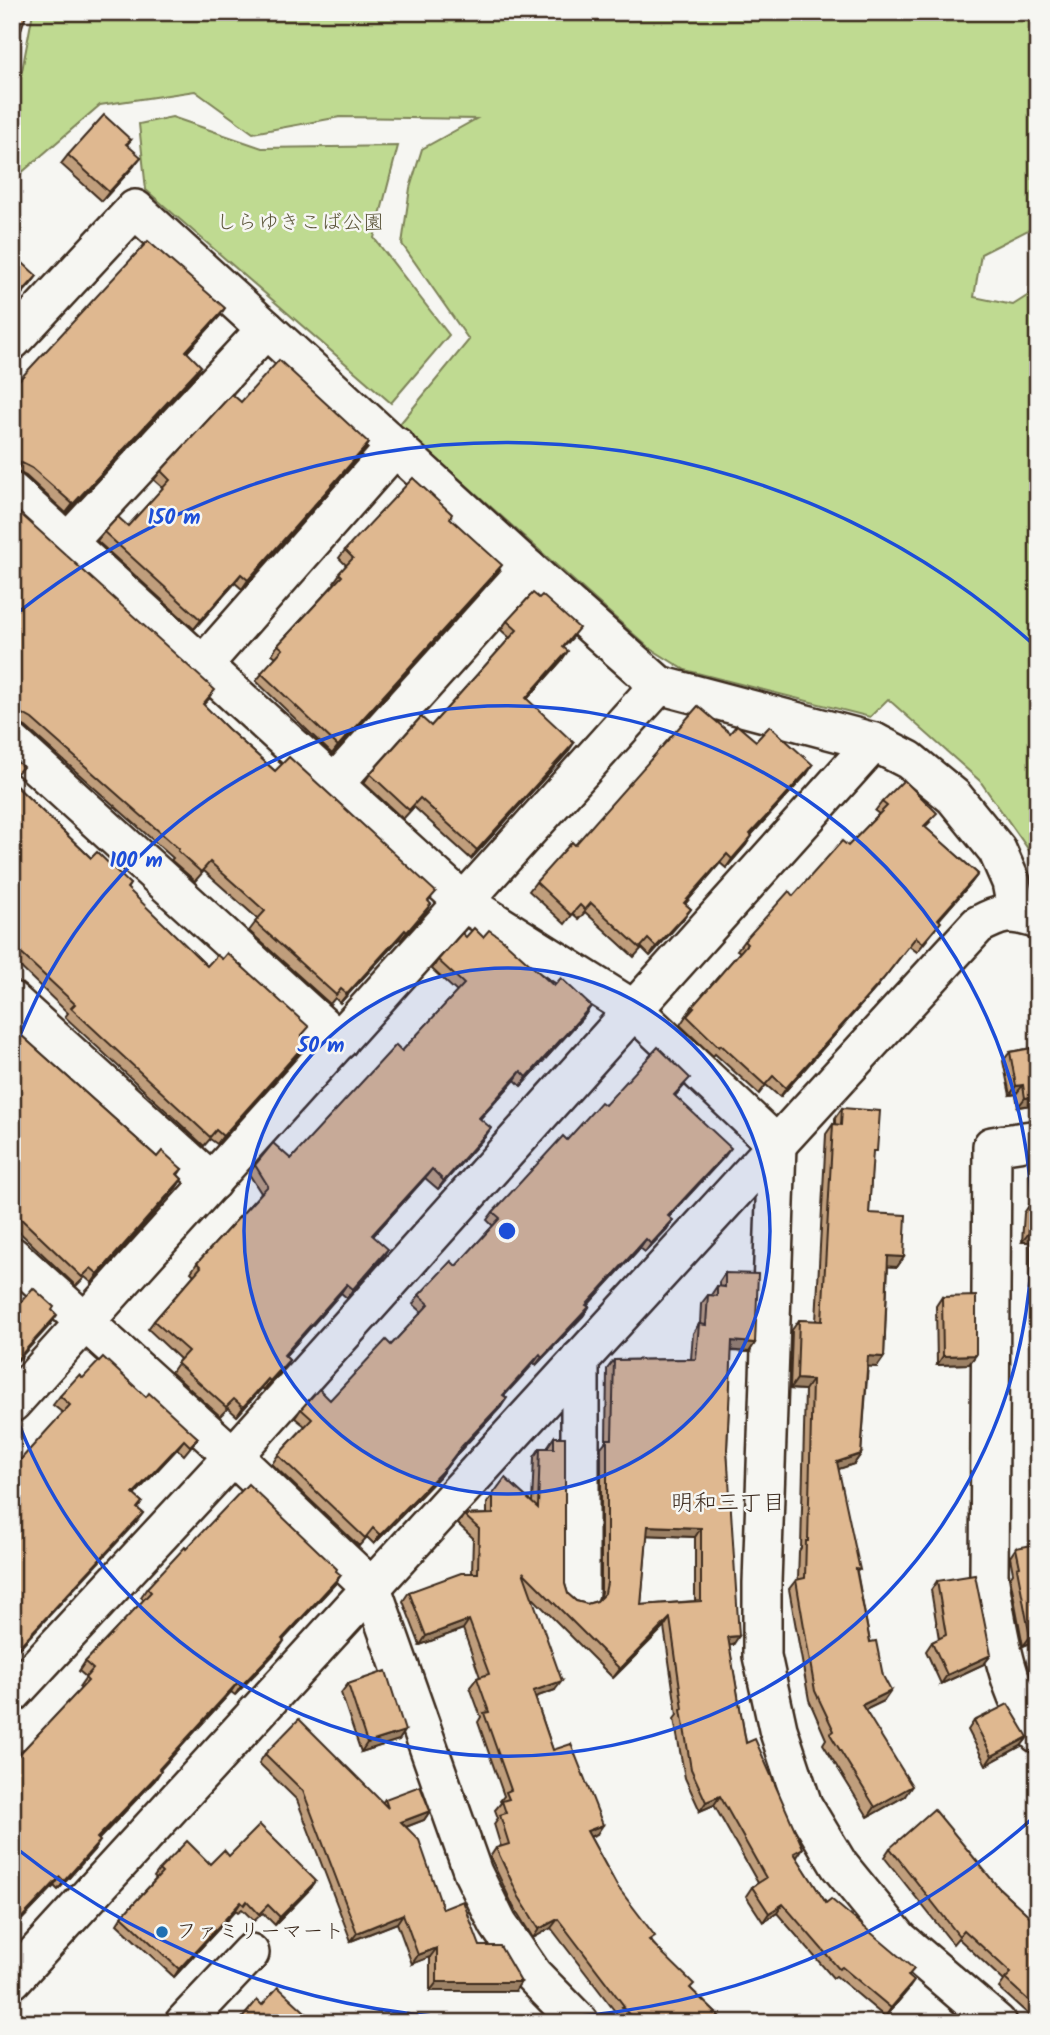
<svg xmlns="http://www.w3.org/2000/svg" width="1050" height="2035" viewBox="0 0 1050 2035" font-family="Kalam,'Klee One',sans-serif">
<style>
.green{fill:#bfda91;stroke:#7d8258;stroke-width:2}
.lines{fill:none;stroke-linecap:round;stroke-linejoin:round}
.minor-casing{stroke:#3b2a1e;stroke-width:42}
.minor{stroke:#f6f6f2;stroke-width:37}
.wall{fill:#c09e7c;stroke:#3b2a1e;stroke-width:2;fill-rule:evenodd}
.shaded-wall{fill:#9c8165;stroke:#3b2a1e;stroke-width:2}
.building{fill:#dfb890;stroke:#3b2a1e;stroke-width:2;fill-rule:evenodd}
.ring{fill:none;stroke:#1d4ed8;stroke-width:3.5}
.poi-dot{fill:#1f6fb2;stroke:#f6f6f2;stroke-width:2.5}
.labels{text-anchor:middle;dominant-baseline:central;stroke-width:5;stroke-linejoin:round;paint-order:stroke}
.park-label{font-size:21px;fill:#5c563b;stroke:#f6f6f2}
.poi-label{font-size:21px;fill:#3b2a1e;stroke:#f6f6f2;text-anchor:start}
.neighbourhood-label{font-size:23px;fill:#3b2a1e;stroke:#f6f6f2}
.centre{fill:#1d4ed8;stroke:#f6f6f2;stroke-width:3.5}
.ring-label{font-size:21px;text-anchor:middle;font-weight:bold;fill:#1d4ed8;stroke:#f6f6f2;stroke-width:5;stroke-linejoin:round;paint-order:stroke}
</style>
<rect width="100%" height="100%" fill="#f6f6f2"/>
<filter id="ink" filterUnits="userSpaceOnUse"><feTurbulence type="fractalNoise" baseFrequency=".0143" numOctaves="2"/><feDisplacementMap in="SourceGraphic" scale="14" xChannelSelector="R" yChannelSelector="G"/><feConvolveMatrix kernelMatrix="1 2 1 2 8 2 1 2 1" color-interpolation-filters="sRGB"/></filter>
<g filter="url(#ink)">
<g class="green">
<path d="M33 12H1038V225L981 254 974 297 1013 305 1038 289V863L980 781 888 699 870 717 685 670 648 647 399 425 469 340 402 244 410 188 422 149 476 119 340 117 253 133 195 91 100 105 12 181V89L22 71Z"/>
<path d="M172 117 262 148 398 146 374 238 449 335 391 403 146 190 139 124Z"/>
</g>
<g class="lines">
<defs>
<g id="minor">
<path d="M12 341 135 209 528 569 659 685 874 742 909 760 954 797 997 850 1011 882 1017 913"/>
<path d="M12 492 465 903 633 1009 777 1145 762 1583V1656L778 1729 803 1805 839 1865 899 1939 997 2023"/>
<path d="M68 542 266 329"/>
<path d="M203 665 396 446"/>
<path d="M12 743 339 1041"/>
<path d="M334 784 528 569"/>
<path d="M12 1001 212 1182"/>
<path d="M1038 1139 992 1146 989 1576C998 1630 1005 1689 1038 1734"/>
<path d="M12 1256 233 1456 372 1588 473 1873 498 1924 533 1975 580 2023"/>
<path d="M12 1403 659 685"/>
<path d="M580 1592V1359"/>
<path d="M12 1694 233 1456 874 742"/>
<path d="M12 1980 978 925C1003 912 1008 911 1036 919L1038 921"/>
<path d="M184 2023 250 1953"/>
</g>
</defs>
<use href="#minor" class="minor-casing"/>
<use href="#minor" class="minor"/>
</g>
<g class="wall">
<path d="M131 140 127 145 134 166 102 201 61 164 68 155Z"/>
<path d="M219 317 187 352 195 375 66 513 26 476 16 471 19 380Z"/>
<path d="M241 402 369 443 363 452 242 589 235 583 194 629 97 541 104 532 128 526 163 488 154 480 161 471Z"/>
<path d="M12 506 209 699 203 705 228 729 275 771 429 902 425 913 401 940 399 939 340 1003 335 998 330 1004 249 931 258 919 204 871 195 881 171 860 173 858 26 727 17 723H12Z"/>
<path d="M450 518 496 573 332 754 256 681 276 657 272 654 278 645 335 583 334 582 346 565 339 558 345 550Z"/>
<path d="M507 621 573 637 563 648 562 660 527 699 568 752 471 859 414 807 403 819 364 783 370 774 431 726 510 638 501 630Z"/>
<path d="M730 733 756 741 807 774 751 835 746 845 726 868 720 863 685 904 691 909 684 918 650 956 642 948 634 957 585 912 579 919 573 914 565 924 529 891 536 882 575 845Z"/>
<path d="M12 782 91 858 130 884 127 889 207 966 302 1037 301 1051 217 1144 210 1139 204 1146 65 1017 68 1013 12 959Z"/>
<path d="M882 802 930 822 925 827 978 874 971 883 939 920 934 931 917 952 909 946 876 988 780 1097 766 1085 759 1094 715 1054 713 1056 680 1025 692 1007 740 952 737 950 744 941 848 846 879 814 875 811Z"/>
<path d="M466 937H483L554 986 591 1006 585 1015 521 1086 515 1080 480 1119 485 1137 438 1189 425 1178 373 1236 382 1258 347 1298 341 1293 285 1356 289 1360 283 1369 264 1390 262 1388 237 1416 228 1408 220 1416 171 1372 180 1359 148 1329 154 1321 194 1275 191 1272 197 1263 261 1193 249 1174 255 1165 291 1159 402 1051 457 992 432 969 438 960Z"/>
<path d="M12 1027 157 1157 182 1169 178 1175 182 1179 176 1188 92 1283 85 1277 76 1286 12 1225Z"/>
<path d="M1038 1047V1104L1018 1107 1016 1094 1010 1095 1003 1061 1010 1052Z"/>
<path d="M684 1086 675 1096 725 1156 669 1217 667 1229 645 1252 640 1248 587 1306 589 1307 583 1316 536 1365 534 1363 504 1396 501 1407 456 1455 439 1477 374 1544 367 1537 359 1546 272 1464 278 1455 305 1426 295 1418 301 1409 330 1400 391 1345 422 1312 413 1304 419 1295 456 1266 493 1226 487 1220 493 1212 567 1140 605 1105Z"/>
<path d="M842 1108 872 1158 869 1213 904 1257 897 1267 888 1266 884 1357 877 1367 868 1366 861 1454 854 1464 838 1469 870 1642 884 1701 865 1710 905 1796 868 1817 823 1744 826 1739 809 1700 789 1589 796 1580 798 1579 799 1551 801 1548 805 1390 790 1389 792 1330 799 1320 816 1321 826 1134 833 1124H835V1118Z"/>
<path d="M1038 1181V1335L1030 1334V1242H1022L1024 1213 1030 1204 1036 1205 1037 1183Z"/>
<path d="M725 1273 755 1343 749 1352 731 1351 727 1449 733 1645H729L746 1743 796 1857 826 1903 909 1976 908 1990 885 2017 836 1976 833 1978 777 1913 763 1922 746 1896 752 1887 758 1883 714 1805 700 1811 685 1778 674 1719 677 1715 664 1627 613 1678 531 1596 555 1690 535 1697 553 1750 597 1834 590 1837 617 1886 651 1941 691 1989 726 2023H622L616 2016 617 2014 551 1928 533 1938 513 1906 490 1857 496 1848 501 1847 494 1824 498 1818 495 1810 501 1803 500 1801 504 1796 478 1722 481 1717 470 1687 477 1678 480 1677 463 1629 420 1645 403 1601 409 1592 472 1573 473 1538 458 1524 464 1515 487 1514V1503L505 1478 532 1503 534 1457 540 1448H548V1446L554 1437 565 1584 568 1594 576 1601 587 1604 597 1601 599 1599 601 1592V1447L606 1441 607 1369 614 1360 691 1359 693 1333 699 1324H700L701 1304 708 1295H711L717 1286H719V1282ZM647 1535 695 1537V1601L641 1605Z"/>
<path d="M942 1297 976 1355 969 1364 937 1365 936 1306Z"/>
<path d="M83 1378 146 1397 198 1438 184 1455 177 1449 134 1495 142 1502 138 1509 143 1513 136 1522 63 1413 53 1405 60 1396Z"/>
<path d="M1038 1433V1472L1031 1471 1033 1440Z"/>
<path d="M1016 1548 1038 1640 1023 1646 1010 1577 1013 1573 1010 1557Z"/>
<path d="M186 1549 336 1571 335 1584 283 1640 278 1650 235 1695 231 1692 160 1770 155 1780 99 1839 94 1850 58 1890 54 1886 12 1930V1762L81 1689 79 1687 86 1677 79 1671 85 1662 144 1600 141 1597 147 1588Z"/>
<path d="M937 1581 991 1655 984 1664 941 1684 926 1651 932 1642 939 1639 931 1590Z"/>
<path d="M348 1684 405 1731 399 1740 361 1752 341 1693Z"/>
<path d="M974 1721 1028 1737 1021 1746 986 1765 968 1730Z"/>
<path d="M265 1754 382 1803 385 1799 430 1811 424 1820 406 1827 443 1909 480 1946 515 1991H430V1957L412 1964 397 1923 351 1941 297 1800 259 1763Z"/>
<path d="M890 1848 998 1887 1038 1924V2023L999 1988 1004 1981 958 1938 953 1944 884 1857Z"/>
<path d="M229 1856 311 1888 275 1925 263 1913 254 1921 242 1909 238 1912 236 1910 174 1977 117 1924 122 1916 156 1879 154 1877 159 1870 210 1864Z"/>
</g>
<g class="shaded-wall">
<path d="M141 157 134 166 102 201 109 192Z"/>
<path d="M37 276 31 284 12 305V303Z"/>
<path d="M225 308 219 317 180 360 186 351Z"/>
<path d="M201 366 195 375 66 513 73 504Z"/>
<path d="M369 443 363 452 242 589 248 580Z"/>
<path d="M12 463H22L16 471 12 472Z"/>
<path d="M502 565 496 573 332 754 338 746Z"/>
<path d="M241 574 235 583 194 629 201 620Z"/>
<path d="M568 651 562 660 520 707 526 698Z"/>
<path d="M13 714H23L17 723H12V716Z"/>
<path d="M574 743 568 752 471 859 477 850Z"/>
<path d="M813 765 807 774 744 843 750 834Z"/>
<path d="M752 836 746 845 726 868 732 859Z"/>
<path d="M727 854 720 863 678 912 684 903Z"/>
<path d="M978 874 971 883 931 928 938 919Z"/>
<path d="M431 904 425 913 401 940 407 932Z"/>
<path d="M691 909 684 918 650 956 656 947Z"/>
<path d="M405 930 399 939 340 1003 347 994Z"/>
<path d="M916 937 876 988 780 1097 786 1088Z"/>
<path d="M591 1006 585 1015 521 1086 527 1077Z"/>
<path d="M307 1042 301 1051 217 1144 223 1136Z"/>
<path d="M521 1071 515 1080 473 1126 479 1118Z"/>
<path d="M1023 1085 1016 1094 1010 1095 1016 1086Z"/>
<path d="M1038 1096V1104L1018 1107 1025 1098Z"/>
<path d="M491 1128 485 1137 438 1189 444 1181Z"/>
<path d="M731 1148 725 1156 662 1224 668 1216Z"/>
<path d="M432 1169 425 1178 366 1244 372 1235Z"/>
<path d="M182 1179 176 1188 92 1283 98 1274Z"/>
<path d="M673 1220 667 1229 645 1252 651 1244Z"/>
<path d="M1029 1233H1036L1030 1242H1022Z"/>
<path d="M646 1239 640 1248 580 1313 586 1305Z"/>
<path d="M388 1249 382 1258 347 1298 353 1289Z"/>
<path d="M888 1256 904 1257 897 1267 882 1266Z"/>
<path d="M347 1284 341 1293 278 1364 284 1355Z"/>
<path d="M589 1307 583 1316 536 1365 542 1357Z"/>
<path d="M57 1315 51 1324 12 1367V1365Z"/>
<path d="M1036 1325H1038V1335L1030 1334Z"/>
<path d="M732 1341 755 1343 749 1352 725 1350Z"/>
<path d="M540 1354 534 1363 497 1403 503 1395Z"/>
<path d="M976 1355 969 1364 937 1365 943 1356Z"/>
<path d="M868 1356 884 1357 877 1367 861 1366Z"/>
<path d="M289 1360 283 1369 264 1390 270 1381Z"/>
<path d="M268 1379 262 1388 237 1416 243 1407Z"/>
<path d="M797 1379 812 1380 805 1390 790 1389Z"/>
<path d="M507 1398 501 1407 456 1455 439 1477 374 1544 380 1535Z"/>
<path d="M184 1440 177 1449 127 1503 133 1494Z"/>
<path d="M861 1454 854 1464 830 1472 837 1462Z"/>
<path d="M1038 1462V1472L1031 1471Z"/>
<path d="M143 1513 136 1522 12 1656V1654Z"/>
<path d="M648 1526 701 1528 695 1537 642 1535Z"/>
<path d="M341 1575 335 1584 276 1647 282 1639Z"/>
<path d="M670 1618 664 1627 613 1678 620 1669Z"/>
<path d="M469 1620 463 1629 420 1645 426 1636Z"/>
<path d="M1038 1633V1640L1023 1646 1030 1637Z"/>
<path d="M739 1636 733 1645 722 1646 728 1637Z"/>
<path d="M284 1641 278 1650 235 1695 241 1686Z"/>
<path d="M991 1655 984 1664 941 1684 947 1675Z"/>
<path d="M562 1681 555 1690 527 1700 533 1691Z"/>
<path d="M237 1683 231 1692 152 1778 159 1769Z"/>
<path d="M891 1691 884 1701 855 1715 862 1705Z"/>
<path d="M405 1731 399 1740 361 1752 367 1743Z"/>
<path d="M1028 1737 1021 1746 986 1765 992 1756Z"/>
<path d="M161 1771 155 1780 91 1847 97 1838Z"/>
<path d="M912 1786 905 1796 868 1817 875 1807Z"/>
<path d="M720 1796 714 1805 700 1811 706 1802Z"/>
<path d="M430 1811 424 1820 395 1831 401 1822Z"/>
<path d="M603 1825 597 1834 581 1840 587 1831Z"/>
<path d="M100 1841 94 1850 58 1890 64 1881Z"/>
<path d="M803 1848 797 1857 788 1862 794 1853Z"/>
<path d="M60 1877 54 1886 12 1930V1928Z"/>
<path d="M316 1881 311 1888 275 1925 280 1917Z"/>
<path d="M241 1902 236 1910 174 1977 179 1969Z"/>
<path d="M783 1904 777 1913 763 1922 769 1913Z"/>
<path d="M403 1914 397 1923 351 1941 357 1933Z"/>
<path d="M558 1919 551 1928 533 1938 539 1929Z"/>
<path d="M437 1948 430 1957 412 1964 418 1955Z"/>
<path d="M914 1981 908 1990 885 2017 891 2008Z"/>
<path d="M437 1982H521L515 1991H430Z"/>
</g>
<g class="building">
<path d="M12 12H27L12 56Z"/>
<path d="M104 115 131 140 126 144 141 157 109 192 68 155Z"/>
<path d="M148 241 225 308 186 351 201 366 73 504 32 468 22 463H12V374L19 380Z"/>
<path d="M12 253 37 276 12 303Z"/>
<path d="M279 360 369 443 248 580 241 574 201 620 104 532 118 517 128 526 170 480 161 471 232 394 241 402Z"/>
<path d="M413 478 452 514 450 518 502 565 338 746 261 673 283 649 278 645 342 576 339 573 353 558 345 550Z"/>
<path d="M12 506 215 690 203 704 228 729 275 771 289 757 436 892 428 901 431 904 407 932 405 930 347 994 341 989 336 995 255 922 265 911 210 862 201 872 178 851 179 849 32 719 23 714H13L18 710 12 705Z"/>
<path d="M533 593 539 598 542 595 579 628 563 647 568 651 526 698 574 743 477 850 420 798 409 810 370 774 421 717 431 726 517 630 507 621Z"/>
<path d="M698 706 730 733 737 725 756 741 770 726 813 765 750 834 752 836 732 859 727 854 684 903 691 909 656 947 648 939 640 948 591 903 585 910 580 905 571 915 536 882 572 842 575 845Z"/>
<path d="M12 757 23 767 12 778Z"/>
<path d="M904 780 937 813 924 826 978 874 938 919 941 922 923 943 916 937 883 979 786 1088 773 1076 765 1085 721 1045 719 1047 687 1016 694 1008 692 1007 747 944 744 941 789 891 793 896 842 841 848 846 887 806 882 802Z"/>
<path d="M12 782 91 858 97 852 130 884 127 888 207 966 217 955 222 959 227 953 309 1027 301 1036 307 1042 223 1136 216 1130 210 1137 71 1008 75 1004 12 945Z"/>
<path d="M474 928 483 937 489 930 502 939 554 986 561 978 591 1006 527 1077 521 1071 479 1118 491 1128 444 1181 432 1169 372 1235 388 1249 353 1289 347 1284 284 1355 289 1360 270 1381 268 1379 243 1407 234 1399 226 1407 177 1363 188 1351 154 1321 201 1267 197 1263 268 1186 255 1165 273 1143 291 1159 396 1045 402 1051 464 984 438 960 462 933 466 937Z"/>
<path d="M12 1027 157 1157 162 1151 182 1169 177 1174 182 1179 98 1274 91 1268 82 1277 18 1216 12 1222Z"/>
<path d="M658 1047 690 1078 674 1095 731 1148 668 1216 673 1220 651 1244 646 1239 586 1305 589 1307 542 1357 540 1354 503 1395 507 1398 462 1446 445 1468 380 1535 373 1528 365 1538 278 1455 312 1419 301 1409 319 1389 330 1400 386 1340 391 1345 429 1304 419 1295 451 1261 456 1266 500 1218 493 1212 563 1136 567 1140 601 1102 605 1105Z"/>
<path d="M1038 1047V1096L1025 1098 1023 1085 1016 1086 1010 1052Z"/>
<path d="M842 1108 880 1111 877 1151H873L869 1213 906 1215 904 1257 888 1256 884 1357 868 1356 861 1454 837 1462 860 1570 856 1569 870 1642 876 1641 883 1676 891 1691 862 1705 912 1786 875 1807 830 1734 834 1731 815 1691 796 1580 805 1578 806 1541H808L812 1380 797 1379 799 1320 822 1321 833 1124 841 1125Z"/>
<path d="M1030 1204 1038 1205V1325H1036V1233H1029Z"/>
<path d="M725 1273 758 1274 755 1343 732 1341 727 1449 739 1636 728 1637 746 1743 755 1739 803 1848 794 1853 826 1903 831 1899 914 1969 908 1976 914 1981 891 2008 842 1967 839 1969 783 1904 769 1913 752 1887 766 1878 720 1796 706 1802 691 1769 681 1710 683 1709 670 1618 620 1669 523 1572 562 1681 533 1691 553 1750 571 1744 603 1825 587 1831 617 1886 655 1936 649 1940 694 1984 690 1988 726 2023H637L622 2007 624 2006 558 1919 539 1929 519 1897 496 1848 509 1844 500 1815 506 1813 502 1801 509 1799 506 1792 511 1790 484 1713 489 1712 477 1678 489 1674 469 1620 426 1636 409 1592 461 1573H478L479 1529 464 1515 493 1514V1494L505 1478 538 1508 540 1448H554V1437H565V1584L568 1594 576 1601 587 1604 597 1601 605 1593 607 1583V1439H612L614 1360 696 1359 699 1324 706 1325 708 1295 717 1296V1286L725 1287ZM648 1526 701 1528V1601L641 1605Z"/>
<path d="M33 1288 54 1307 52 1310 57 1315 12 1365V1298L19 1304Z"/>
<path d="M976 1296V1355L943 1356 942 1297Z"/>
<path d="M103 1357 146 1397 149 1393 198 1438 190 1446 184 1440 133 1494 142 1502 137 1508 143 1513 12 1654V1469L70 1405 60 1396 79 1375 83 1378Z"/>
<path d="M248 1484 337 1569 336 1571 341 1575 282 1639 284 1641 241 1686 237 1683 159 1769 161 1771 97 1838 100 1841 64 1881 60 1877 12 1928V1762L88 1681 85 1678 93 1669 85 1662 151 1592 147 1588 185 1547 186 1549Z"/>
<path d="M1038 1544V1633L1030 1637 1017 1568 1020 1567 1016 1548Z"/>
<path d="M975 1575 991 1655 947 1675 932 1642 946 1635 937 1581Z"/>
<path d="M386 1671 405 1731 367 1743 348 1684Z"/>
<path d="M1008 1704 1028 1737 992 1756 974 1721Z"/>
<path d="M299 1719 388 1808 385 1799 420 1786 430 1811 401 1822 419 1840 443 1909 463 1901 480 1946H500L521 1982H437V1948L418 1955 403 1914 357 1933 303 1791 265 1754Z"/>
<path d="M934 1809 998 1887 1038 1924V2009L1005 1979 1011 1973 964 1930 959 1936 890 1848Z"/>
<path d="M260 1825 316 1881 280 1917 268 1905 259 1914 247 1901 244 1905 241 1902 179 1969 122 1916 162 1873 159 1870 187 1841 210 1864 224 1850 229 1856Z"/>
<path d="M278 1987 317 2023H238L257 2000 262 2005Z"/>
<path d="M964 2013 975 2023H956Z"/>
<path d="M330 2016 351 2023H328Z"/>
</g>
</g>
<circle cx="507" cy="1231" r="263" fill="#1d4ed8" fill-opacity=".12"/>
<g class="ring">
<circle cx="507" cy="1231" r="263"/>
<path d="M14 1051A525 525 0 1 1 14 1411"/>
<path d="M1034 1817A788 788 0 0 1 16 1848M16 614A788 788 0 0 1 1034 645"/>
</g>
<circle class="poi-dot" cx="162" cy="1932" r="7"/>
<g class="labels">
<g class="park-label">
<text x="300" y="223">しらゆきこば公園</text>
</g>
<g class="poi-label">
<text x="176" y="1932">ファミリーマート</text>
</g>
<g class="neighbourhood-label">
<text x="728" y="1504">明和三丁目</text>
</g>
</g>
<circle cx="507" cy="1231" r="10" class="centre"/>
<g class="ring-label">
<text x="174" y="524">150 m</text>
<text x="136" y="867">100 m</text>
<text x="321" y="1052">50 m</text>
</g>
<rect width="1050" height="2035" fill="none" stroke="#f6f6f2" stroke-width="42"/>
<rect x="21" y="21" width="1008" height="1993" fill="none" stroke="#3b2a1e" stroke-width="2.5" filter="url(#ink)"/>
</svg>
